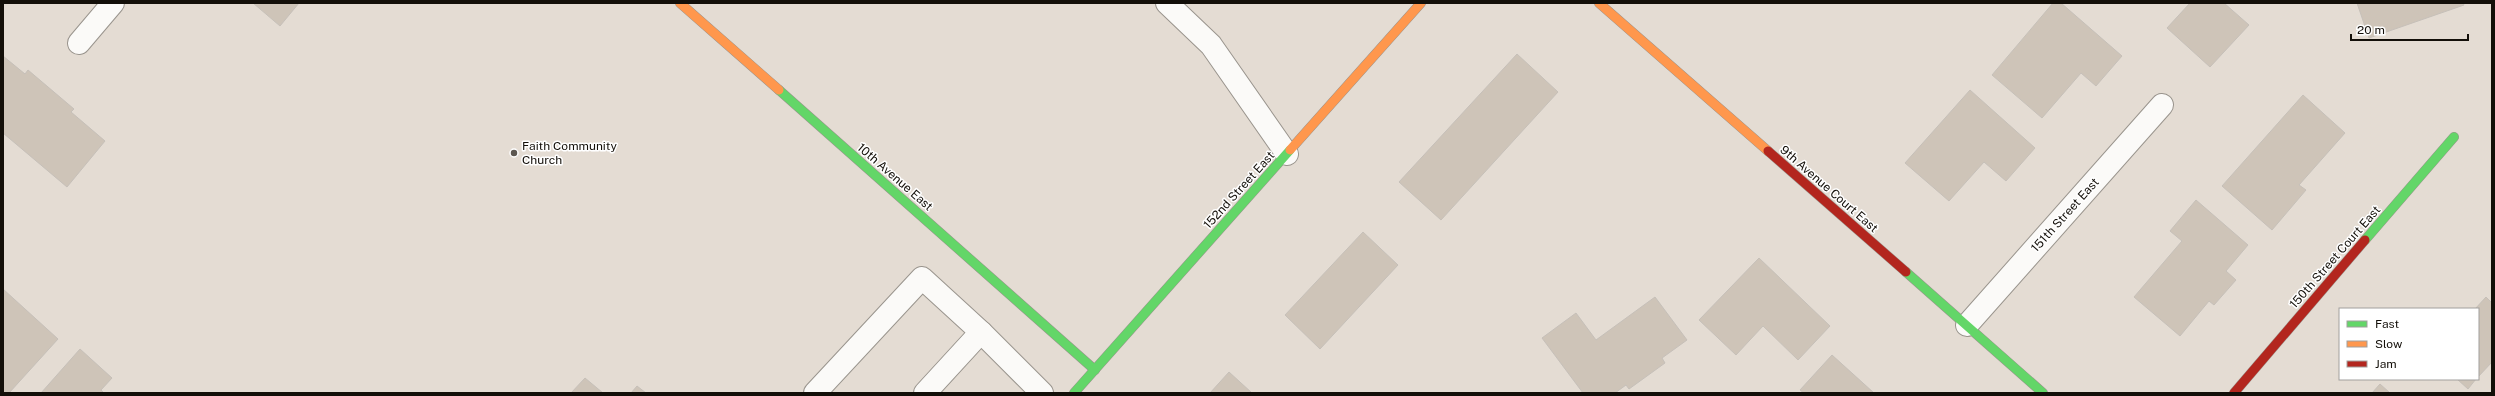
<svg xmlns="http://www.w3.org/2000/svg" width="2495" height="396" viewBox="0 0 2495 396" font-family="'Public Sans',sans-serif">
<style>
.building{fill:#cec4b8;stroke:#c6c0b9}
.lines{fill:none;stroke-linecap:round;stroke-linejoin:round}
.lane-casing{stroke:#99948d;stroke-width:24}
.street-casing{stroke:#99948d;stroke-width:24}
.fast-casing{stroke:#99948d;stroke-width:10}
.slow-casing{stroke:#99948d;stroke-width:10}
.jam-casing{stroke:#99948d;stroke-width:10}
.lane{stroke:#fbfaf8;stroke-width:22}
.street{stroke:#fbfaf8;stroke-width:22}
.fast{stroke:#63d668;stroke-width:9}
.slow{stroke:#ff974d;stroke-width:9}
.jam{stroke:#b3261e;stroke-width:9}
.poi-dot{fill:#5c5750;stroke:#fff;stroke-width:1.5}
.labels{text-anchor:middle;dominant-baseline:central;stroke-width:3;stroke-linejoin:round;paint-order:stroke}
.poi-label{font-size:12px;fill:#130f09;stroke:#fff;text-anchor:start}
.street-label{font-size:12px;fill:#130f09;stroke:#fff}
</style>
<rect width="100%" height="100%" fill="#e4dcd3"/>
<g class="building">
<path d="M253 3H299L280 26Z"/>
<path d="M2053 3H2061L2122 56 2096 86 2081 73 2042 118 1992 75Z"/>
<path d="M2190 3H2224L2249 25 2210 67 2167 28Z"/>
<path d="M2357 3H2463L2464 5 2369 38Z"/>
<path d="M1517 54 1558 92 1441 220 1399 182Z"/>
<path d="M3 56 25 74 28 70 74 109 71 112 105 141 67 187 3 133Z"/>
<path d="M1970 90 2035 148 2006 181 1984 162 1949 201 1905 163Z"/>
<path d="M2303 95 2345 133 2299 185 2306 190 2272 230 2222 186Z"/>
<path d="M2196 200 2248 245 2226 271 2236 280 2214 305 2209 301 2180 336 2134 297 2182 241 2170 231Z"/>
<path d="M1363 232 1398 265 1320 349 1285 315Z"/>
<path d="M1759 258 1830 326 1798 360 1763 326 1736 355 1699 320Z"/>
<path d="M3 289 58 339 9 393H3Z"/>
<path d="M1655 297 1687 340 1662 358 1665 363 1629 389 1626 385 1615 393H1583L1542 338 1576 313 1596 340Z"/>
<path d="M2486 297 2492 303V362L2478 377V309H2475Z"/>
<path d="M80 349 112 378 101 390 104 393H41Z"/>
<path d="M1832 355 1874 393H1804L1800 390Z"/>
<path d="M1229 372 1252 393H1210Z"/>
<path d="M585 378 603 393H571Z"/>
<path d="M2457 379H2476L2468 389Z"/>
<path d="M2380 384 2390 393H2372Z"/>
<path d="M637 386 646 393H631Z"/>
</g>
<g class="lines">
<defs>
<g id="lane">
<path d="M1167 3 1211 45 1287 154"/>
<path d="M815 393 922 278 981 332 1042 393"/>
<path d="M925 393 981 332"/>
</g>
<g id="street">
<path d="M79 43 113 3"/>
<path d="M1967 325 2162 105"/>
</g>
<g id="fast">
<path d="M779 90 1095 370"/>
<path d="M2365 240 2454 137"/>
<path d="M1906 272 2043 393"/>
<path d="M1074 393 1290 150"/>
</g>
<g id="slow">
<path d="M680 3 779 90"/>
<path d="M1599 3 1768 151"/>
<path d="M1290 150 1421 3"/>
</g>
<g id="jam">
<path d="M1768 151 1906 272"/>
<path d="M2234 393 2365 240"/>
</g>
</defs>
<use href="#lane" class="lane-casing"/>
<use href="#street" class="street-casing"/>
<use href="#fast" class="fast-casing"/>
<use href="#slow" class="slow-casing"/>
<use href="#jam" class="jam-casing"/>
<use href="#lane" class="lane"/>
<use href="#street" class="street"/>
<use href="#fast" class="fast"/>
<use href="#slow" class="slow"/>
<use href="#jam" class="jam"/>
</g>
<circle class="poi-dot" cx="514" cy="153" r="4"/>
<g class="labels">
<g class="poi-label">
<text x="522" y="146">Faith Community<tspan x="522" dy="14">Church</tspan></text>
</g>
<g class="street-label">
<text transform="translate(895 177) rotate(41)">10th Avenue East</text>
<text transform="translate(1829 189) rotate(41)">9th Avenue Court East</text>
<text transform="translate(1239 190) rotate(-48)">152nd Street East</text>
<text transform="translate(2065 215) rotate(-48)">151th Street East</text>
<text transform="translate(2335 257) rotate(-49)">150th Street Court East</text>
</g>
</g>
<rect width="2495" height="396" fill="none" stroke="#130f09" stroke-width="8"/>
<rect x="2339" y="308" width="140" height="72" fill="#ffffff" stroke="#a19f9d"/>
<rect x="2347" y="321" width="20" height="6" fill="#63d668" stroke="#a19f9d"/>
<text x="2375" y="328" font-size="12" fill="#130f09">Fast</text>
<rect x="2347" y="341" width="20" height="6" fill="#ff974d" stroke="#a19f9d"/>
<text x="2375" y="348" font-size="12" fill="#130f09">Slow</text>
<rect x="2347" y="361" width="20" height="6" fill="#b3261e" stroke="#a19f9d"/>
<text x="2375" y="368" font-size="12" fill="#130f09">Jam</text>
<path d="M2351 34v6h117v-6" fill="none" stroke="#130f09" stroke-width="2"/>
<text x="2357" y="34" font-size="12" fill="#130f09" stroke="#ffffff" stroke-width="3" paint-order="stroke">20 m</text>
</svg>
